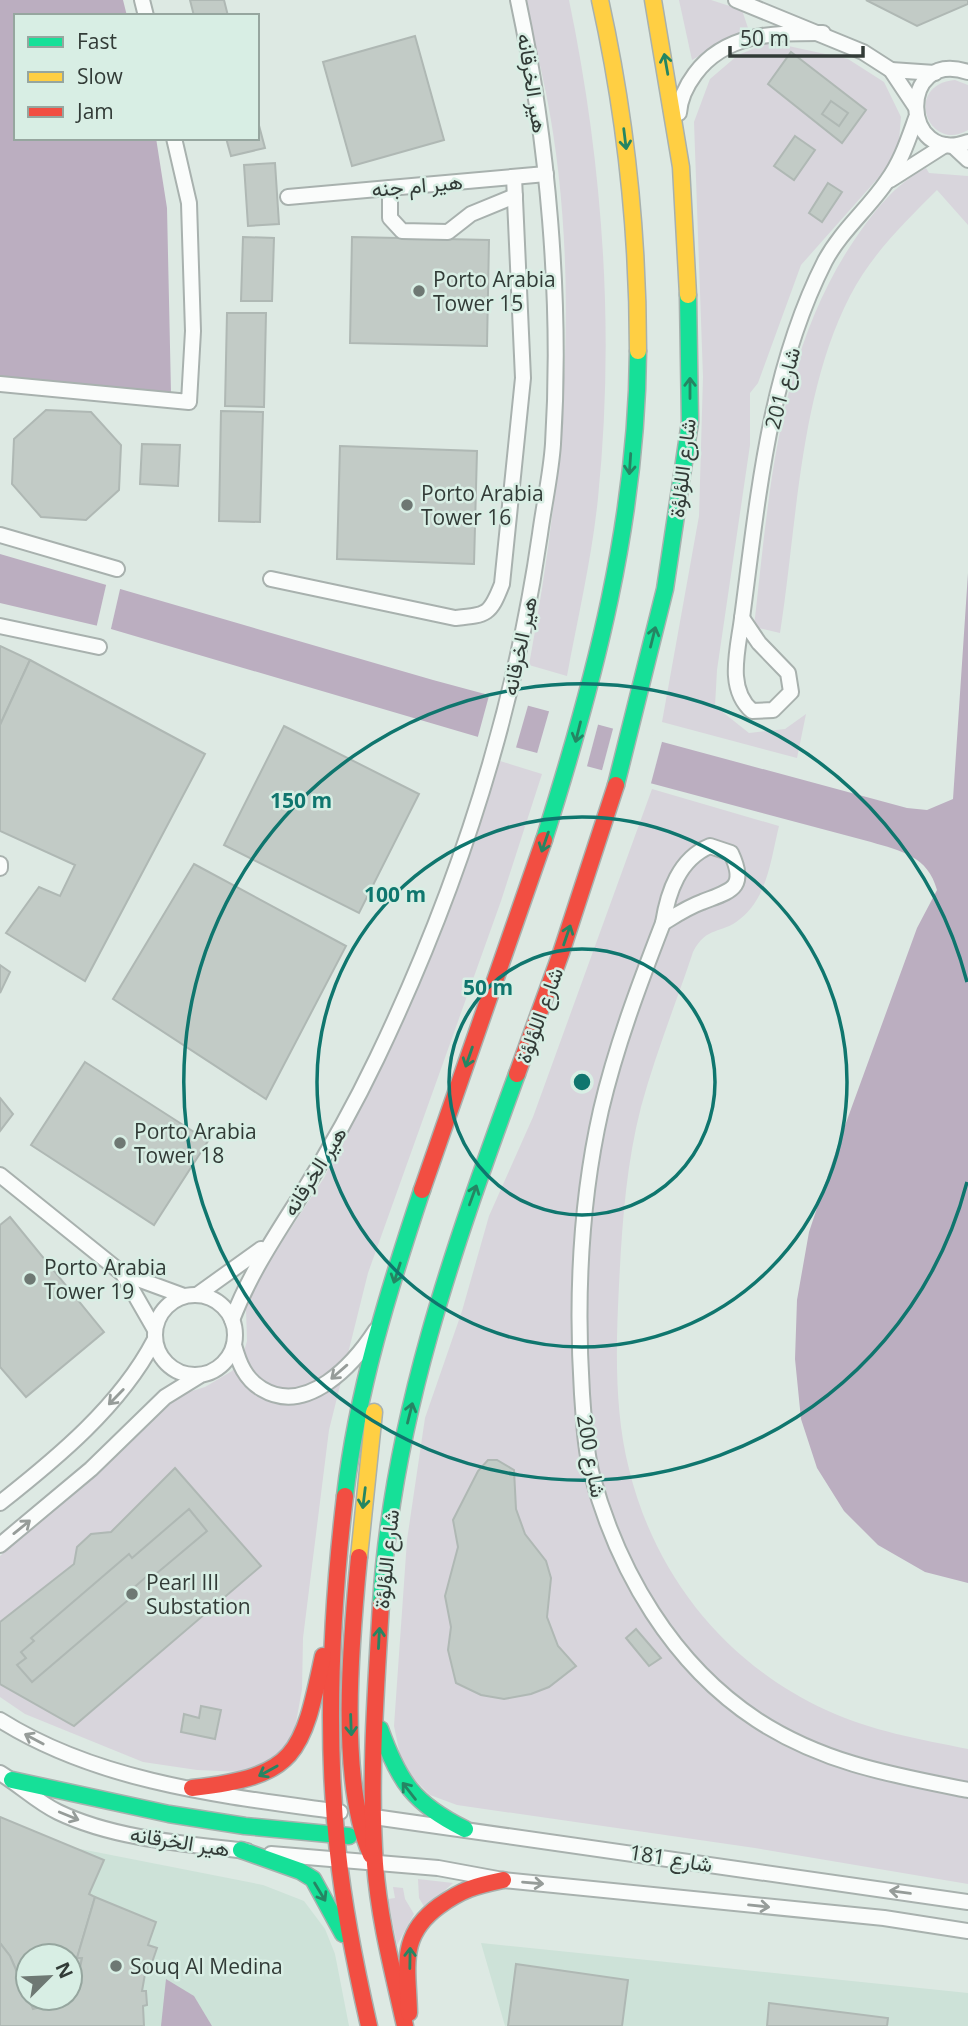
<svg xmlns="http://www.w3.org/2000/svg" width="968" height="2026" viewBox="0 0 968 2026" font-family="'Open Sans',Vazirmatn,sans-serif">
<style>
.built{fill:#cde2d8;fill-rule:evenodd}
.green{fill:#d8d5dc}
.water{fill:#bbaec0}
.pier{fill:#dde9e3}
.building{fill:#c2cbc6;stroke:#afb8b4;stroke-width:2}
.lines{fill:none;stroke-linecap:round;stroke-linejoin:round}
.street-casing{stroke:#a8b1ae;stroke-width:18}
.fast-casing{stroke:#a8b1ae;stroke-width:19}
.slow-casing{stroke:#a8b1ae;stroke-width:19}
.jam-casing{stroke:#a8b1ae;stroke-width:19}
.street{stroke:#fafcfb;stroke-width:14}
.fast{stroke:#16e098;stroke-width:16}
.slow{stroke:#ffcf43;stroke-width:16}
.jam{stroke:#f24e42;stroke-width:16}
.oneway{stroke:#258563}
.oneway2{stroke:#969c99}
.ring{fill:none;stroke:#0f766e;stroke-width:3.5}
.poi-dot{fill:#6e7873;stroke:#d8eee4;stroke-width:2.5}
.labels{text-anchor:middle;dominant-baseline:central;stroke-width:5;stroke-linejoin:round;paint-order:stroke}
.street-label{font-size:21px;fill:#323b37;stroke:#d8eee4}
.poi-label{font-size:21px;fill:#323b37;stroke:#d8eee4;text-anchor:start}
.centre{fill:#0f766e;stroke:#d8eee4;stroke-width:3.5}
.ring-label{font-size:21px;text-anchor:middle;font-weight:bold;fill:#0f766e;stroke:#d8eee4;stroke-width:5;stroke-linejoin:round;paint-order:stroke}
</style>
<rect width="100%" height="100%" fill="#dde9e3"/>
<g class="built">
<path d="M0 1825 45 1842 263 1885 304 1901 325 1929 335 1954 349 2026H0ZM28 1956H70V1998H28Z"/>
<path d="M481 1943 968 1993V2026H505Z"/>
</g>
<g class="green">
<path d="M524 0H569C603 164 615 331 598 498 592 557 578 617 567 676L529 665C563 480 583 279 546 93 540 62 531 31 524 0Z"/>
<path d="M679 0H711L742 10 748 28 692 60Z"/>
<path d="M770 42 848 59 884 82 901 117 899 141 887 168 801 265 758 383 750 393V445L717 670 715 706 749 733 785 729 806 714 797 758 662 722 699 516 703 377 694 122 710 79 738 55Z"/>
<path d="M955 80 968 85V130C929 154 902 85 955 80Z"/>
<path d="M926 168 929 173 968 176V225L937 190C904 223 871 255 850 296 799 395 797 525 780 633L754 627C769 494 778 352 855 239 876 209 894 185 926 168Z"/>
<path d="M500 761 542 774 501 901 368 1273 329 1430 303 1638 302 1689 294 1734 274 1759 244 1772 197 1770 143 1762 25 1714 0 1697V1556L179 1395 205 1387 232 1371 242 1358 247 1341 246 1309 258 1278 324 1178 438 941Z"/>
<path d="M652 789 779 826C771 858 768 897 740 919 721 935 707 925 693 952 676 1003 655 1055 641 1107 626 1165 622 1226 619 1285 616 1345 614 1410 629 1469 655 1576 726 1664 826 1710 871 1731 919 1739 968 1749V1884L755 1848 457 1805 430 1795 413 1778 400 1755 394 1726 407 1540 425 1418 462 1311 489 1216 533 1117Z"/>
<path d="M418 1879 453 1883 425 1908 419 1898Z"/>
<path d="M393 1887 403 1888 405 1899 414 1914 397 1945 388 1899 395 1898Z"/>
</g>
<g class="water">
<path d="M0 0H123L127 16H16V138H156L167 208 171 393 0 379Z"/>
<path d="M0 554 433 680 907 808 927 810 953 799 968 573V1583L925 1572 878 1545 844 1511 817 1468 801 1419 795 1359 797 1300 809 1232 839 1142 917 928 937 890C928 856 901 851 871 842L485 739 111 629 0 603Z"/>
<path d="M166 1979 194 1996 212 2026H161Z"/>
</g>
<g class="pier">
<path d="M107 581 121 585 110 633 96 629Z"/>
<path d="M490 692 529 702 515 751 477 740Z"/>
<path d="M550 708 599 721 586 770 536 757Z"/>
<path d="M614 725 663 738 650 787 601 774Z"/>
</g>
<g class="building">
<path d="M190 0H224L228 16H194Z"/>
<path d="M866 0H968V4L917 26Z"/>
<path d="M415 36 444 140 352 166 323 62Z"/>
<path d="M791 52 866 110 842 143 768 84Z"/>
<path d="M831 101 848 113 839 126 822 114Z"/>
<path d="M257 118 265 148 231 156 226 138H257Z"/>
<path d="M795 136 815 150 794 180 774 166Z"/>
<path d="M275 163 279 224 248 226 244 165Z"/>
<path d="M828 183 842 192 822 222 809 213Z"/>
<path d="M243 237 274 238 272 301H241Z"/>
<path d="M352 237 489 240 487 346 350 343Z"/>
<path d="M227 313H266L264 407 225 406Z"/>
<path d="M46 410 91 412 121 445 119 490 86 520 41 517 12 484 14 439Z"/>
<path d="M221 411 263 412 260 522 219 521Z"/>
<path d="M142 444 180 445 178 486 140 484Z"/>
<path d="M340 446 477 451 474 564 337 559Z"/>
<path d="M0 646 30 660 0 725Z"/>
<path d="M30 660 205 754 85 981 6 933 39 887 60 896 75 865 0 831V725Z"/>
<path d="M284 726 419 794 359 913 224 845Z"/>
<path d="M194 864 346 946 266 1099 113 999Z"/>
<path d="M0 965 10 972 0 993Z"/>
<path d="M85 1062 208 1141 154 1225 31 1145Z"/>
<path d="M0 1098 13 1114 0 1131Z"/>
<path d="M10 1217 104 1332 26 1397 0 1367V1225Z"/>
<path d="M488 1460H497L514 1470 516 1509 525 1534 546 1561 551 1578 547 1617 558 1646 576 1666 549 1687 531 1694 504 1699 481 1695 456 1683 448 1650 451 1627 445 1596 458 1547 453 1520 478 1471Z"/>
<path d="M175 1468 261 1566 74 1726 0 1684V1622L74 1564 77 1547 91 1534 111 1532Z"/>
<path d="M189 1509 207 1531 150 1579 147 1576 130 1591 134 1595 32 1682 17 1665 26 1658 21 1652 34 1641 31 1638 129 1554 132 1558Z"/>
<path d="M636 1629 661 1658 649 1666 626 1638Z"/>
<path d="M201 1706 221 1710 215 1739 181 1732 184 1714 199 1718Z"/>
<path d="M0 1817 104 1860 89 1894 95 1897 77 1958H82L74 1998 33 2009 28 1998H70V1956H28V1997L10 1956 0 1943Z"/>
<path d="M95 1897 156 1922 148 1945 157 1948 148 1974H145L142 1991H146L147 2005 143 2006 144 2026H0V1943L10 1956 33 2009 74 1998 82 1958H77Z"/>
<path d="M516 1964 628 1980 622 2026H508Z"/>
<path d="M769 2003 888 2018 887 2026H767Z"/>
</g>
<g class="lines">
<defs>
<g id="street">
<path d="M142 0 146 16"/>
<path d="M736 0 863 52 891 70 915 106"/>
<path d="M891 70 935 73"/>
<path d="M968 72C897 48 901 167 968 142"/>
<path d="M679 113C680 98 686 86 695 74 726 32 776 33 823 33"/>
<path d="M953 146 968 160"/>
<path d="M890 180 945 145"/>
<path d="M390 188V218L402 231 448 232 471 214 515 196"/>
<path d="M288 197 546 174"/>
<path d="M0 384 189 402 193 331 189 203 174 138"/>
<path d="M0 535 117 569"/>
<path d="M271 579 455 618C487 615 490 615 502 584L523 378 514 177"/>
<path d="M742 618C758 498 769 371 825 261 841 231 868 209 887 181 901 162 908 140 916 118"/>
<path d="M742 618 759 643 788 673 791 692 773 710 752 711C726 688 738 650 742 618Z"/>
<path d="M0 626 99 647"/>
<path d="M710 846 731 853C748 889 730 891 702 902 688 907 676 915 663 923 668 892 679 859 710 846Z"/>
<path d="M0 864V868"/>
<path d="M663 923C639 985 616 1046 601 1110 580 1203 576 1299 582 1394 584 1420 585 1449 592 1475 618 1571 672 1664 757 1720 823 1763 892 1775 968 1790"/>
<path d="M0 1175 123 1274 154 1328"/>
<path d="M124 1274 184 1296"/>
<circle cx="195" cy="1335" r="40"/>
<path d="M197 1295 261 1249"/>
<path d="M232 1320C250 1273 276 1235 303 1192 330 1149 355 1104 377 1058 456 893 514 715 540 534 544 504 551 474 553 444 562 301 548 140 518 0"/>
<path d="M234 1345C239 1363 245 1379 262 1389 307 1416 354 1364 376 1330"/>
<path d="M0 1503C57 1458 120 1406 154 1341"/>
<path d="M0 1545 91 1469 165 1397 199 1376"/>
<path d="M0 1720C100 1783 225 1796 340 1812"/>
<path d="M0 1773C20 1785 37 1802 58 1812 114 1839 186 1844 247 1851"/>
<path d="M367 1816 968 1902"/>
<path d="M271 1854 438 1868 503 1880 884 1918 968 1931"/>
</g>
<g id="fast">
<path d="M616 785 665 589 690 422 688 295"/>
<path d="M544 840C595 679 637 521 638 351"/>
<path d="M345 1496C357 1391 389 1289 422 1190"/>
<path d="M381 1604C392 1420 454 1246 517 1074"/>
<path d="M380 1729C399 1782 414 1804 465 1829"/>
<path d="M12 1780 169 1814 245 1826 349 1836"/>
<path d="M241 1850 300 1871 313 1879 343 1934"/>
</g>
<g id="slow">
<path d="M600 0C626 117 638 232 638 351"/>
<path d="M653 0 681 167 688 295"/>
<path d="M359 1557 374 1412"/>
</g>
<g id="jam">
<path d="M517 1074 561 953 616 785"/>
<path d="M422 1190 544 840"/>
<path d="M345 1496C331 1614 325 1734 338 1853 344 1911 356 1969 369 2026"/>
<path d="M359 1557C351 1640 338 1780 371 1855"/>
<path d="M381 1604C376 1688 369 1780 375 1864 379 1919 393 1972 405 2026"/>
<path d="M192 1788C297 1776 302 1755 323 1656"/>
<path d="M409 2013C408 1967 398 1936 439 1906 463 1889 475 1886 503 1880"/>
</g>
</defs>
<use href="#street" class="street-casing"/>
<use href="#fast" class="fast-casing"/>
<use href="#slow" class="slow-casing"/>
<use href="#jam" class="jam-casing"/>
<use href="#street" class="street"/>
<use href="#fast" class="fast"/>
<use href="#slow" class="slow"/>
<use href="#jam" class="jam"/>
</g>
<defs><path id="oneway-shaft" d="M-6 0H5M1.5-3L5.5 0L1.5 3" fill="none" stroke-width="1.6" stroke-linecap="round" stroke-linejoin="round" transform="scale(1.75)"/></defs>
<g class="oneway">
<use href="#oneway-shaft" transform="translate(666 64) rotate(-100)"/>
<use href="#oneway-shaft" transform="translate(625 139) rotate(83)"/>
<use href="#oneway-shaft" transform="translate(690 388) rotate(-90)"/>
<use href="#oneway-shaft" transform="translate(630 464) rotate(94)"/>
<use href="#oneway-shaft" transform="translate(653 637) rotate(-76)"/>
<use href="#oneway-shaft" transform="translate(578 732) rotate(104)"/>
<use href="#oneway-shaft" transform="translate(545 842) rotate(109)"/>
<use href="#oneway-shaft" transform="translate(567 935) rotate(-71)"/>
<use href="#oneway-shaft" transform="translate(469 1057) rotate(109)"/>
<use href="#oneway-shaft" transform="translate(473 1195) rotate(-70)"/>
<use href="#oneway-shaft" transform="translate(397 1273) rotate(108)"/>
<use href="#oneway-shaft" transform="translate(410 1413) rotate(-76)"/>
<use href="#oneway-shaft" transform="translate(364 1498) rotate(97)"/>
<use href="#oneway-shaft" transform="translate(379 1638) rotate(-87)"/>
<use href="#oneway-shaft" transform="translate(351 1725) rotate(88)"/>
<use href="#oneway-shaft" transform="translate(268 1771) rotate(151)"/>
<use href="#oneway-shaft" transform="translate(409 1791) rotate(-128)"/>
<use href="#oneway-shaft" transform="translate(320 1892) rotate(59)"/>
<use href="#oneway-shaft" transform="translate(410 1958) rotate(-89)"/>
</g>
<g class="oneway2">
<use href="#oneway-shaft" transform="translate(339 1372) rotate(139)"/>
<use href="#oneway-shaft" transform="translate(116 1397) rotate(134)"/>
<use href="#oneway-shaft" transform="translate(22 1527) rotate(-39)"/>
<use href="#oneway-shaft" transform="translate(34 1739) rotate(-152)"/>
<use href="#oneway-shaft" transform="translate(69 1816) rotate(22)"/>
<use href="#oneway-shaft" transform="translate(533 1883) rotate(5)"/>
<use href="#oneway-shaft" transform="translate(900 1892) rotate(-172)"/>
<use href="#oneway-shaft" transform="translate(759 1906) rotate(6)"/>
</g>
<g class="ring">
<circle cx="582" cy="1082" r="133"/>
<circle cx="582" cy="1082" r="265"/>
<path d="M967 1182A398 398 0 1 1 967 982"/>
</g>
<g class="poi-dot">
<circle cx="419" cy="291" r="7"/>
<circle cx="407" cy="505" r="7"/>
<circle cx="120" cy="1143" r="7"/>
<circle cx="30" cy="1279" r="7"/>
<circle cx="132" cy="1594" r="7"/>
<circle cx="116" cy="1966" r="7"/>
</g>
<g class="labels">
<g class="street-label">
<text transform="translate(533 83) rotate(81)">هير الخرقانه</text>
<text transform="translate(417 185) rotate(-5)">هير ام جنه</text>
<text transform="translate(782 388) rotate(-75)">شارع 201</text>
<text transform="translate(682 468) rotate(-83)">شارع اللؤلؤة</text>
<text transform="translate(519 646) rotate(-78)">هير الخرقانه</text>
<text transform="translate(539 1015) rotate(-70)">شارع اللؤلؤة</text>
<text transform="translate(314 1171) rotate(-58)">هير الخرقانه</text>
<text transform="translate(592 1456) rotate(80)">شارع 200</text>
<text transform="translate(386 1559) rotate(-84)">شارع اللؤلؤة</text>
<text transform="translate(180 1841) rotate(9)">هير الخرقانه</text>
<text transform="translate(671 1858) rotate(9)">شارع 181</text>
</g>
<g class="poi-label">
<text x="433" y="279">Porto Arabia<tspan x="433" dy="24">Tower 15</tspan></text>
<text x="421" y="493">Porto Arabia<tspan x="421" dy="24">Tower 16</tspan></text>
<text x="134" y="1131">Porto Arabia<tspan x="134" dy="24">Tower 18</tspan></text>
<text x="44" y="1267">Porto Arabia<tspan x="44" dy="24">Tower 19</tspan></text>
<text x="146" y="1582">Pearl III<tspan x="146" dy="24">Substation</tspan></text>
<text x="130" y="1966">Souq Al Medina</text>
</g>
</g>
<circle cx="582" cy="1082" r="10" class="centre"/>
<g class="ring-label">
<text x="301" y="808">150 m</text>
<text x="395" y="902">100 m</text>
<text x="488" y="995">50 m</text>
</g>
<rect x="14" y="14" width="245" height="126" fill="#d8eee4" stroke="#96a69f" stroke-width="2"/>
<rect x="28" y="37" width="35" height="10" fill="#16e098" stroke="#96a69f" stroke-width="2"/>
<text x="77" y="49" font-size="21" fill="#323b37">Fast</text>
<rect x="28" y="72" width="35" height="10" fill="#ffcf43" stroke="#96a69f" stroke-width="2"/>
<text x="77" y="84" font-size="21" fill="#323b37">Slow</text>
<rect x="28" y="107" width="35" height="10" fill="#f24e42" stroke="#96a69f" stroke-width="2"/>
<text x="77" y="119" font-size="21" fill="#323b37">Jam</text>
<g transform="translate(49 1977) rotate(66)"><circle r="33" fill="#d8eee4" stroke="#96a69f" stroke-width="2"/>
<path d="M0-5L12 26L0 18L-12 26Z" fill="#6e7873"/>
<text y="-10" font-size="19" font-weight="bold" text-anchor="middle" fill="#323b37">N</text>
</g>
<path d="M730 46v10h133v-10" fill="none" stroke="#323b37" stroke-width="3.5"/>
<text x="740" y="46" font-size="21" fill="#323b37" stroke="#d8eee4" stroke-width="5" paint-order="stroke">50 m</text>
</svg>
